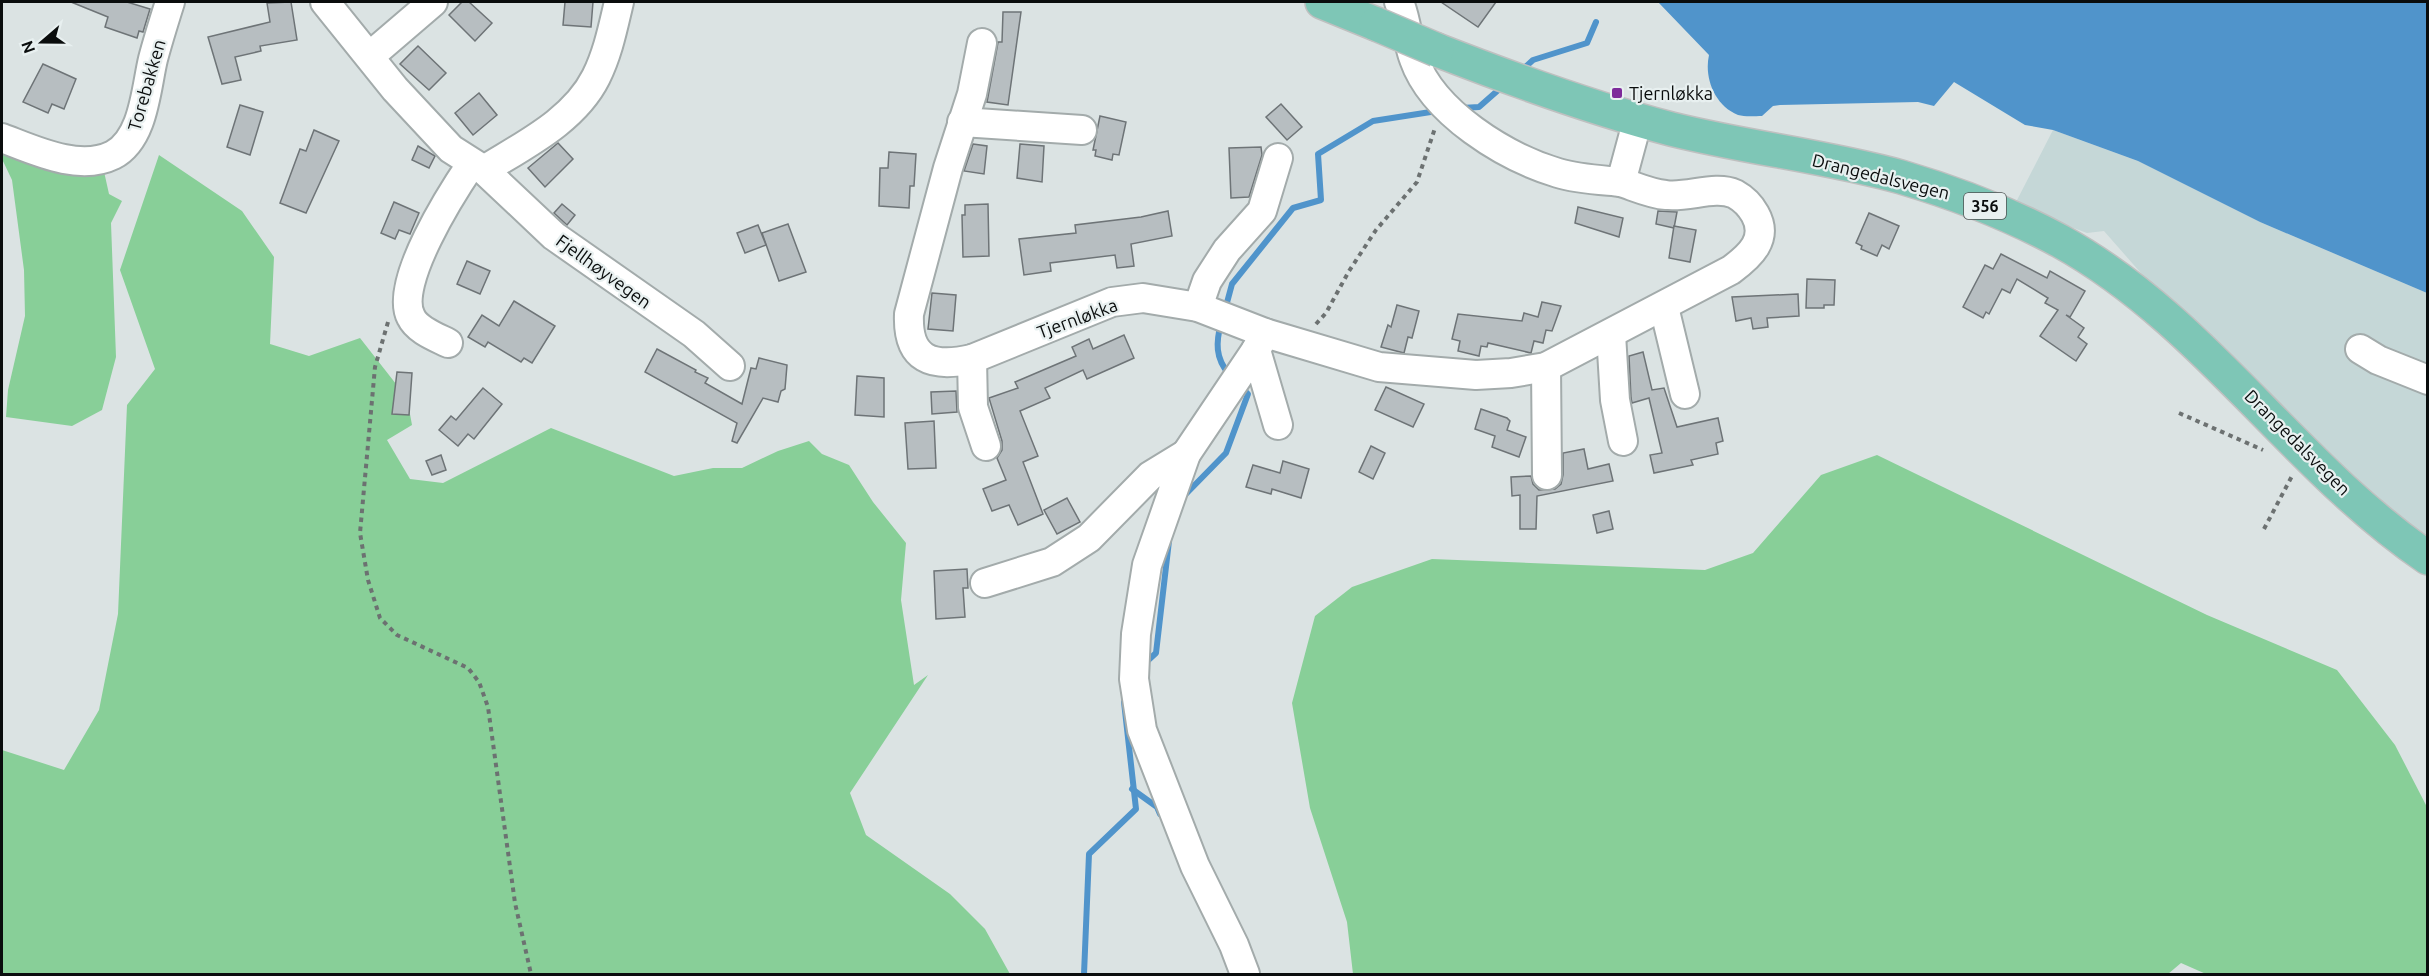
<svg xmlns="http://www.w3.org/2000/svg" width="2429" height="976" viewBox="0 0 2429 976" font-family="Ubuntu,sans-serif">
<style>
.built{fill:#c5d7d7}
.green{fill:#88cf98}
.water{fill:#5094cb}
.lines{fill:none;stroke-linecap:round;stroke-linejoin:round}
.stream{stroke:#5094cb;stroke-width:6}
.building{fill:#b7bec1;stroke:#6e7477;stroke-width:1.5}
.minor-casing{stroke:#a3abab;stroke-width:32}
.major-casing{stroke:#bfc0c0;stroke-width:36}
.path{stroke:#6c7171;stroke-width:4;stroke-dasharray:4.5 4.5;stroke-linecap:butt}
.minor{stroke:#fff;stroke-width:28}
.major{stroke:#7ec6b6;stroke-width:33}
.major-bridge-casing{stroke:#bfc0c0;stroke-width:36;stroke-linecap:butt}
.major-bridge{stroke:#7ec6b6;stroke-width:33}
.poi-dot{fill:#7d2a9a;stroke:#e8f0f0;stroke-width:2}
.labels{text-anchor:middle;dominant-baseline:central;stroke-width:4.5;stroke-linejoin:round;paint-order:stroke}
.shield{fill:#e8f0f0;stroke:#4d5151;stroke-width:1.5}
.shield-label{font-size:16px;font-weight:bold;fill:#0a0d0d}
.street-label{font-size:18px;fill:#0a0d0d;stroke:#e8f0f0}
.poi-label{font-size:18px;fill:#0a0d0d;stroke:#e8f0f0;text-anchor:start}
</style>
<rect width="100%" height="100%" fill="#dbe3e3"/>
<path class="built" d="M2053 130 2138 161 2260 222 2427 293V544L2211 353 2104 231 2087 233 2014 206Z"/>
<g class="green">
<path d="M2 144 103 167 109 194 122 201 111 223 116 357 102 410 72 426 6 417 8 390 25 316 24 270 12 180 2 159Z"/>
<path d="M159 155 242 211 274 257 270 344 309 356 360 338 407 398 412 425 387 440 410 479 443 483 551 428 674 476 713 468H742L778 451 809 441 822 454 849 465 873 502 906 543 901 600 914 685 928 675 850 793 866 835 950 894 985 929 1010 974H2V750L64 770 99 710 118 614 127 405 155 369 120 270Z"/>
<path d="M1877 455 2207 615 2337 670 2395 745 2427 807V974H2206L2181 963 2168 974H1353L1347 922 1310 808 1292 703 1315 616 1352 587 1432 559 1705 570 1753 553 1821 475Z"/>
</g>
<path class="water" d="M1658 2H2427V293L2260 222 2138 161 2053 130 2025 125 1954 82 1934 106 1918 102 1780 105 1773 106 1762 116C1755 116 1745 117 1738 115 1714 105 1704 77 1709 55Z"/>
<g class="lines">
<g class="stream">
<path d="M1521 71 1533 60 1587 43 1596 22"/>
<path d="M1462 108 1479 107 1504 85"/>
<path d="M1225 310 1232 284 1293 208 1321 200 1318 154 1373 121 1437 111"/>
<path d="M1221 323C1216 342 1215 358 1229 374"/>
<path d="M1182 498 1226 453 1248 394 1240 386"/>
<path d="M1143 665 1156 653 1169 541"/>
<path d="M1132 789 1157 807 1160 814"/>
<path d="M1084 974 1089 854 1136 809 1124 702"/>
</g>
</g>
<g class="building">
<path d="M71 2H127L150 9 143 32 139 31 137 38 105 27 108 17Z"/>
<path d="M291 2 297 40 260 46 261 51 235 57 241 80 222 84 208 37 270 22 267 3Z"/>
<path d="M462 2H469L492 23 475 41 449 15Z"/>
<path d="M565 2H593L591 27 563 25Z"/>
<path d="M1441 2H1496L1478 27Z"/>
<path d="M1003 12H1021L1008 105 987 102 998 42H1002Z"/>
<path d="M418 46 446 73 429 90 400 64Z"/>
<path d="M43 64 76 79 64 109 52 104 48 113 23 102Z"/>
<path d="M479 93 497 115 473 135 455 113Z"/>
<path d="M1281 104 1302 127 1287 140 1266 117Z"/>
<path d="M240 105 263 112 250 155 227 147Z"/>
<path d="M1100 116 1126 122 1119 155 1113 154 1112 160 1095 156 1096 150H1093Z"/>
<path d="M314 130 339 141 306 213 280 203 300 149 306 151Z"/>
<path d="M558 143 573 159 545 187 528 168Z"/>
<path d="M973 144 987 146 984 174 964 171Z"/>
<path d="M1020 144 1044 146 1042 182 1017 178Z"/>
<path d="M418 146 435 156 429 168 412 160Z"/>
<path d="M1261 147 1262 155 1249 197 1231 198 1229 148Z"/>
<path d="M889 152 916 154 914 186H910L909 208 879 206 880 168H888Z"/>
<path d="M394 202 419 213 410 234 399 230 395 239 381 233Z"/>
<path d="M562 204 575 215 567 225 554 213Z"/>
<path d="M988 204 989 256 963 257 962 215H965V205Z"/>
<path d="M1578 207 1623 218 1619 237 1575 223Z"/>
<path d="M1168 211 1172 236 1131 244 1134 266 1117 268 1115 255 1050 263 1051 271 1024 275 1019 239 1076 233 1075 225 1141 217Z"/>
<path d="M1658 211 1677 212 1674 228 1656 224Z"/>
<path d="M1869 213 1899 226 1889 249 1882 245 1877 256 1861 249 1862 246 1856 243Z"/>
<path d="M788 224 806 272 779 281 762 233Z"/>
<path d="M758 225 766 245 745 253 737 233Z"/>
<path d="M1674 226 1696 230 1690 262 1669 258Z"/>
<path d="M2001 254 2047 278 2050 271 2085 291 2070 317 2066 315 2084 328 2078 337 2087 344 2076 361 2040 336 2058 310 2045 303 2048 298 2017 279 2010 293 2002 289 1989 314 1986 312 1983 318 1963 307 1985 265 1993 269Z"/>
<path d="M467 261 490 271 480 294 457 284Z"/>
<path d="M1807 279 1835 280 1834 305H1824V308H1806Z"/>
<path d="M932 293 956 295 953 331 928 329Z"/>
<path d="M1798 294 1799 316 1767 318 1768 327 1753 329 1751 318 1736 321 1732 297Z"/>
<path d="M514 301 555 326 532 363 524 358 521 362 488 342 485 347 468 337 482 315 499 326Z"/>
<path d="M1542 302 1561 306 1552 331 1546 330 1543 343 1534 341 1531 353 1488 343 1487 347 1481 346 1479 356 1458 351 1460 341 1452 339 1458 314 1522 321 1524 313 1538 317Z"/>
<path d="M1397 305 1419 311 1412 338 1408 337 1404 353 1381 347 1388 325 1391 327Z"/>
<path d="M1124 335 1134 358 1087 379 1083 370 1045 388 1050 398 1020 411 1038 456 1023 462 1043 514 1018 525 1009 505 992 511 983 489 1006 480 997 458 1002 450V441L989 398 1018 388 1015 382 1076 356 1072 347 1089 339 1093 349Z"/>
<path d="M657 349 696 370 695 372 708 378 705 383 742 404 751 368 756 369 759 358 787 365 785 389 781 391 778 402 763 398 737 443 732 441 737 423 645 372Z"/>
<path d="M1643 352 1652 390 1664 388 1677 427 1718 418 1723 441 1716 443 1718 454 1691 460 1693 465 1654 473 1650 455 1662 453 1649 398 1632 403 1631 398 1629 356Z"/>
<path d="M397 372 412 373 409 415 392 414Z"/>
<path d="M857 376 884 378V417L855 415Z"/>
<path d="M1386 387 1424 404 1413 427 1375 410Z"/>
<path d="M483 388 502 404 474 439 468 434 458 446 439 430 451 416 456 420Z"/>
<path d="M956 391 957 412 932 414 931 392Z"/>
<path d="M1481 409 1507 418 1510 421 1507 430 1526 437 1519 457 1492 447 1495 436 1475 429Z"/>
<path d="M934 421 936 468 908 469 905 423Z"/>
<path d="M1371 446 1385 453 1373 479 1359 472Z"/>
<path d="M1584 449 1588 469 1609 464 1613 481 1537 496 1536 529H1520V495L1512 496 1511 477 1531 476 1533 484 1539 490 1555 489 1561 484 1563 475V453Z"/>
<path d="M441 455 446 470 432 475 426 461Z"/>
<path d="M1283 461 1309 469 1301 498 1272 489 1271 494 1246 487 1253 465 1280 473Z"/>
<path d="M1067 498 1080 522 1057 534 1044 510Z"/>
<path d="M1609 511 1613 529 1597 533 1593 515Z"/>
<path d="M967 569 968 588H963L965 617 936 619 934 571Z"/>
</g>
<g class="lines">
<defs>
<g id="minor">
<path d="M325 2 395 89 451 149 484 170 554 236 694 334 730 366"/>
<path d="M1399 2C1407 20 1407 41 1414 59 1433 113 1505 157 1558 173 1577 179 1601 180 1621 182L1638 119"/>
<path d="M982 43 972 94 948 168 909 314C907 360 932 368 972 359L1112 302 1143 298 1198 307 1265 333 1379 367 1476 375 1511 373 1546 367 1731 270C1750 256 1769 239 1755 214 1750 205 1744 199 1735 194 1715 185 1688 198 1666 195 1651 194 1636 187 1621 182"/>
<path d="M370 56 433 2"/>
<path d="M962 122 1082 130"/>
<path d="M2 138C34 150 79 172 113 155 144 139 146 88 153 59 158 40 164 21 170 2"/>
<path d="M484 170C524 145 574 121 596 77 608 53 613 27 619 2"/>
<path d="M1198 307 1207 281 1227 250 1262 211 1278 158"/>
<path d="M1664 307 1685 394"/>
<path d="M1611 334 1615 400 1623 441"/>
<path d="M448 343C436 337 417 330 411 317 393 284 453 191 472 163"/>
<path d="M2360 349 2378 360 2428 380"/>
<path d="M1256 350 1278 425"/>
<path d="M972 359 973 407 986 446"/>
<path d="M1546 367 1547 475"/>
<path d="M985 583 1052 562 1089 538 1150 476 1186 454"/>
<path d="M1245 974 1234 945 1195 866 1142 730 1134 679 1136 634 1147 565 1186 454 1256 350 1265 333"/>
</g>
<g id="major">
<path d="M1322 2 1376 24"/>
<path d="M1437 50C1514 80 1591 108 1671 129 1747 148 1825 156 1901 177 1955 193 2010 214 2060 241 2205 321 2293 466 2428 558"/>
</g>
</defs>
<use href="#minor" class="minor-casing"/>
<use href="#major" class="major-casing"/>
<g class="path">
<path d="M388 322 375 367 360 533 368 580 380 618 397 635 468 668 479 682 488 707 515 903 531 974"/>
<path d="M1316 324 1326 313 1349 271 1376 230 1417 182 1435 128"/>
<path d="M2179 413 2263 450"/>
<path d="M2264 529 2292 476"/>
</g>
<use href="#minor" class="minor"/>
<use href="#major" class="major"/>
<defs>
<path id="major-bridge" d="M1376 24 1437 50"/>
</defs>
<use href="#major-bridge" class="major-bridge-casing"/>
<use href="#major-bridge" class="major-bridge"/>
</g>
<rect class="poi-dot" x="1611" y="87" width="12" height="12" rx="3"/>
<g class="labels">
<rect class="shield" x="1964" y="193" width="42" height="26" rx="4.5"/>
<g class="shield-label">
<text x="1985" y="206">356</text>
</g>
<g class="street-label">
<text transform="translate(146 85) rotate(-74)">Torebakken</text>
<text transform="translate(1881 176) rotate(14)">Drangedalsvegen</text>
<text transform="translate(604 271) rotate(36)">Fjellhøyvegen</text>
<text transform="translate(1077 318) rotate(-20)">Tjernløkka</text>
<text transform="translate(2298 442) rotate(45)">Drangedalsvegen</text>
</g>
<g class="poi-label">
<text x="1629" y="93">Tjernløkka</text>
</g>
</g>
<rect width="2429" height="976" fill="none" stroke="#0a0d0d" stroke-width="6"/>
<g transform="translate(42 42) rotate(250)" stroke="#e8f0f0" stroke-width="4.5" paint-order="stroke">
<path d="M0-4.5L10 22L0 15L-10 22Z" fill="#0a0d0d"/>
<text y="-9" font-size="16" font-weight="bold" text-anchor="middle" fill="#0a0d0d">N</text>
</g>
</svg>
